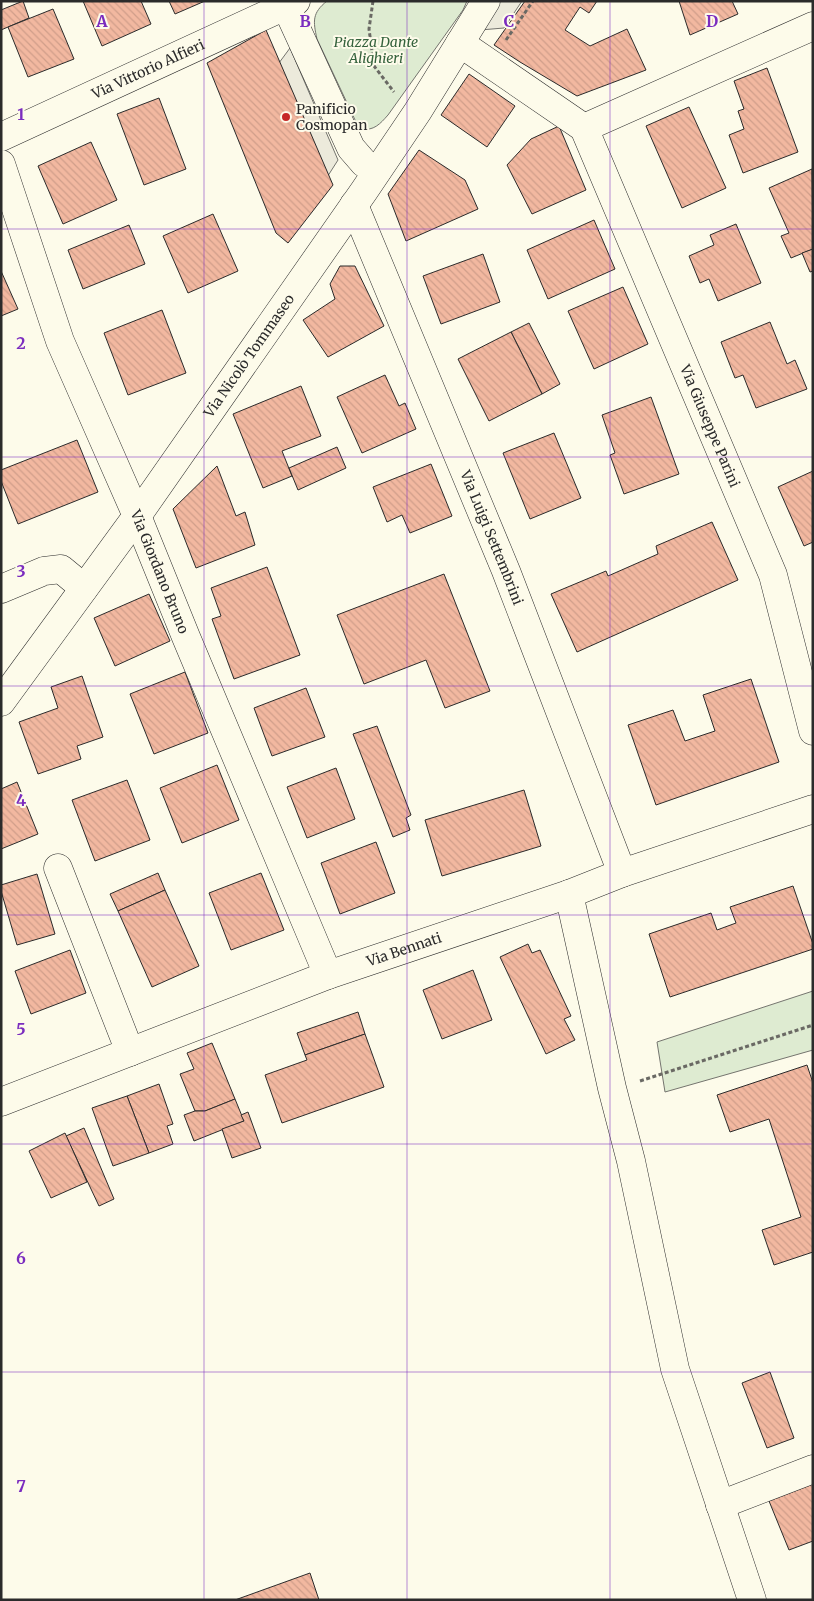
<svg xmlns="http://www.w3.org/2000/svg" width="814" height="1601" viewBox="0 0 814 1601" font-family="Merriweather,serif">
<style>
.park{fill:#deebd1;stroke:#74746e}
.parking{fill:#eceadb;stroke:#74746e}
.building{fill:url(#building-back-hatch);stroke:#2b2b2b}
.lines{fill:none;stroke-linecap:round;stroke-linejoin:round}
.street-casing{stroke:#2b2b2b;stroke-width:29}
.path{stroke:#6a6964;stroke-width:3;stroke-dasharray:4 2.5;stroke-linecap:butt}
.street{stroke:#fdfbea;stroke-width:28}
.grid{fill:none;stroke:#7b2cbf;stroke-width:1;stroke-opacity:0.55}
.poi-dot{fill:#c62828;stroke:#fdfbea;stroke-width:2}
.labels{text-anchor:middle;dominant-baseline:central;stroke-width:4;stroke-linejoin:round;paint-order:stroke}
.park-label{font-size:14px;font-style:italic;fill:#34623c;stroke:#fdfbea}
.street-label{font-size:14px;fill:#2b2b2b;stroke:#fdfbea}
.poi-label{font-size:14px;fill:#2b2b2b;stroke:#fdfbea;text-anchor:start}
.grid-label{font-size:16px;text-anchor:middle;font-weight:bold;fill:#7b2cbf;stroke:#fdfbea;stroke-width:4;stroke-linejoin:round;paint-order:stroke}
</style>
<defs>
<pattern id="building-back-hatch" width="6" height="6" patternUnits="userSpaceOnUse" patternTransform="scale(1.25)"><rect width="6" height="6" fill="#f2b8a0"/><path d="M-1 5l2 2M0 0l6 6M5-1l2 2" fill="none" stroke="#d09e8a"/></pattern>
</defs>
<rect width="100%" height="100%" fill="#fdfbea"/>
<g class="park">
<path d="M327 1H467L463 10 388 115C380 124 374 131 361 129L356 122 317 39C313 21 312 13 327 1Z"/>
<path d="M813 991V1050L665 1092 657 1042Z"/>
</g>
<g class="parking">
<path d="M500 1H522L504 28 480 30Z"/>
<path d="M290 48 338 160 324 182 276 67Z"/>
</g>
<g class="building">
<path d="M23 1 29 18 1 30V10Z"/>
<path d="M83 1H141L151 24 102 46Z"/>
<path d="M169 1H205L175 14Z"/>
<path d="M525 1H597L589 13 580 7 565 30 590 46 627 29 646 70 577 96 520 62 494 45Z"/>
<path d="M679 1H732L738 14 690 35Z"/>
<path d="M53 9 74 59 28 77 8 27Z"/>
<path d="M266 30 333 185 288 243 276 233 207 63Z"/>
<path d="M767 68 798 152 743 173 729 135 744 129 738 111 744 109 734 81Z"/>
<path d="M469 74 515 106 487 147 441 115Z"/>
<path d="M159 98 186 169 144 185 117 114Z"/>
<path d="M689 107 726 188 682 208 646 126Z"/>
<path d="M559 126 586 190 532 214 507 165 531 139Z"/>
<path d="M91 142 117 200 63 224 38 166Z"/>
<path d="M419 150 465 180 478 209 406 241 388 194Z"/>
<path d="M812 169 813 249 791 258 781 236 789 233 769 188Z"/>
<path d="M213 214 238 271 188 293 163 236Z"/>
<path d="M594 220 615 269 548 299 527 250Z"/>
<path d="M736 224 761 283 718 301 709 279 700 283 689 256 714 245 710 235Z"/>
<path d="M129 225 145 264 83 289 68 250Z"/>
<path d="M813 249V271L810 272 802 253Z"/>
<path d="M483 254 500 302 441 324 423 276Z"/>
<path d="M340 266H355L384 326 328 357 303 320 335 299 330 284Z"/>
<path d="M1 271 18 309 1 316Z"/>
<path d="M623 287 648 344 594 369 568 311Z"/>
<path d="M162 310 186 373 128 395 104 333Z"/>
<path d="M770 322 787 364 795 360 807 389 756 408 743 375 735 378 721 342Z"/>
<path d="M529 323 560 384 542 394 511 332Z"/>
<path d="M511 332 542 394 489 421 458 359Z"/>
<path d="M385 375 399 406 405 403 416 429 362 453 337 397Z"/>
<path d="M301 386 321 436 282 451 292 476 263 488 233 414Z"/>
<path d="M651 397 679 474 624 494 610 455 615 453 602 415Z"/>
<path d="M554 433 581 498 530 519 503 453Z"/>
<path d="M77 440 98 492 18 524 1 481V470Z"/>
<path d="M337 447 346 468 298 490 289 468Z"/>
<path d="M431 464 452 516 410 533 402 515 387 522 373 487Z"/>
<path d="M217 466 236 516 245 512 255 545 196 568 173 509Z"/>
<path d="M813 471V542L804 546 778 487Z"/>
<path d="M712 522 738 580 577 652 551 594 606 571 608 576 658 554 656 546Z"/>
<path d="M267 567 300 655 234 679 212 619 221 616 211 588Z"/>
<path d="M444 574 490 691 445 708 426 660 364 684 337 615Z"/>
<path d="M149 594 170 641 115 666 94 618Z"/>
<path d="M185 672 208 733 154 754 130 694Z"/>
<path d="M82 676 103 737 77 746 81 759 38 774 19 722 58 708 51 687Z"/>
<path d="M751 679 779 762 656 805 628 725 673 710 685 741 715 731 703 695Z"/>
<path d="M306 688 325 737 272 756 254 708Z"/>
<path d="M377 726 411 815 406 818 410 830 393 837 353 734Z"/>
<path d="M217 765 239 820 182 843 160 788Z"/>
<path d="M336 768 355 819 307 838 287 787Z"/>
<path d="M127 780 150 840 95 861 72 800Z"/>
<path d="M17 782 38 834 1 849V789Z"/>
<path d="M524 790 541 846 442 876 425 820Z"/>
<path d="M376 842 395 893 340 914 321 863Z"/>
<path d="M158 873 165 890 118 911 110 894Z"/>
<path d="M261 873 284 930 231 950 209 893Z"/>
<path d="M37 874 55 934 17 945 1 891V885Z"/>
<path d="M793 886 813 944V949L670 997 649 934 711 913 717 930 736 923 730 907Z"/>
<path d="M165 890 199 966 152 987 118 911Z"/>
<path d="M528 944 532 953 540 950 571 1016 564 1019 575 1040 546 1054 500 957Z"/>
<path d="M70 950 86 993 31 1014 15 971Z"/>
<path d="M473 970 492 1020 442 1039 423 990Z"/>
<path d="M358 1012 365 1034 305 1055 297 1033Z"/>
<path d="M365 1034 384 1087 282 1123 265 1075 307 1060 305 1055Z"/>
<path d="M212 1043 235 1099 205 1111H195L180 1074 194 1069 187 1053Z"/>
<path d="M807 1065 813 1083V1252L774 1265 762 1230 801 1217 769 1119 730 1132 717 1095Z"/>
<path d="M159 1084 173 1124 167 1126 173 1144 149 1153 127 1096Z"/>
<path d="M127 1096 149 1153 113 1166 92 1108Z"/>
<path d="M235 1099 244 1121 194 1141 184 1115 195 1111H205Z"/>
<path d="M248 1112 261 1148 232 1158 222 1129 244 1121 241 1115Z"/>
<path d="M84 1128 114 1199 99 1206 66 1136Z"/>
<path d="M65 1133 87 1182 51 1198 29 1151Z"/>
<path d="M770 1372 794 1438 767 1448 742 1383Z"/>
<path d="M813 1484V1541L789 1550 769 1501Z"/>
<path d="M310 1573 319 1600H235Z"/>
</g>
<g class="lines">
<defs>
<g id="street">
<path d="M286 6 351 148 364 163 377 171"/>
<path id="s1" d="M460 43 584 128 773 575 813 731"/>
<path d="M584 128 813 26"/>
<path id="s2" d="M1 137 296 1"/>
<path id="s3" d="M1 164 60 341 137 516 186 637 328 975"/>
<path id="s4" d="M354 205 506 571 622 873"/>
<path d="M1 589 44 571 61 569 84 588"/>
<path id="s5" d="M1 702 137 516 364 191 418 111 486 1"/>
<path d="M58 868 130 1052"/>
<path d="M569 894 612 1088 631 1161 675 1369 752 1600"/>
<path id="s6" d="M1 1102 328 975 569 894 622 873 813 809"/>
<path d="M720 1505 813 1469"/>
</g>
</defs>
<use href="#street" class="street-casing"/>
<g class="path">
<path d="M373 1 369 29 374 66 394 92"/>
<path d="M506 40 533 1"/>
<path d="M640 1081 813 1025"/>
</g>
<use href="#street" class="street"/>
</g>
<path class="grid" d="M204 1V1600M407 1V1600M610 1V1600M1 229H813M1 457H813M1 686H813M1 915H813M1 1144H813M1 1372H813"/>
<circle class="poi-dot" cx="286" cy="117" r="5"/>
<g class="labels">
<g class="park-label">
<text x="376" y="42">Piazza Dante<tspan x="376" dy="16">Alighieri</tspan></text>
</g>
<g class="street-label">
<text stroke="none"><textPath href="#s2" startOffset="162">Via Vittorio Alfieri</textPath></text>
<text stroke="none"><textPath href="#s5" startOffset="426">Via Nicolò Tommaseo</textPath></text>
<text stroke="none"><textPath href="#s1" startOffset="474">Via Giuseppe Parini</textPath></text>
<text stroke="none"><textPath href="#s4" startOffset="360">Via Luigi Settembrini</textPath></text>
<text stroke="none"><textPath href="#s3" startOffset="438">Via Giordano Bruno</textPath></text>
<text stroke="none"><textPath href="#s6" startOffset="431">Via Bennati</textPath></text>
</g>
<g class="poi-label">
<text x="296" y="109">Panificio<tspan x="296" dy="16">Cosmopan</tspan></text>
</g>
</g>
<g class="grid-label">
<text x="102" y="27">A</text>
<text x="305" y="27">B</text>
<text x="509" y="27">C</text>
<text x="712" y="27">D</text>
<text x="21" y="120">1</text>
<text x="21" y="349">2</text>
<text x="21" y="577">3</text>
<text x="21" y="806">4</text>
<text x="21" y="1035">5</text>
<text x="21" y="1264">6</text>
<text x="21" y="1492">7</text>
</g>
<rect width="814" height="1601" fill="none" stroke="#2b2b2b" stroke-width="5"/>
</svg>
